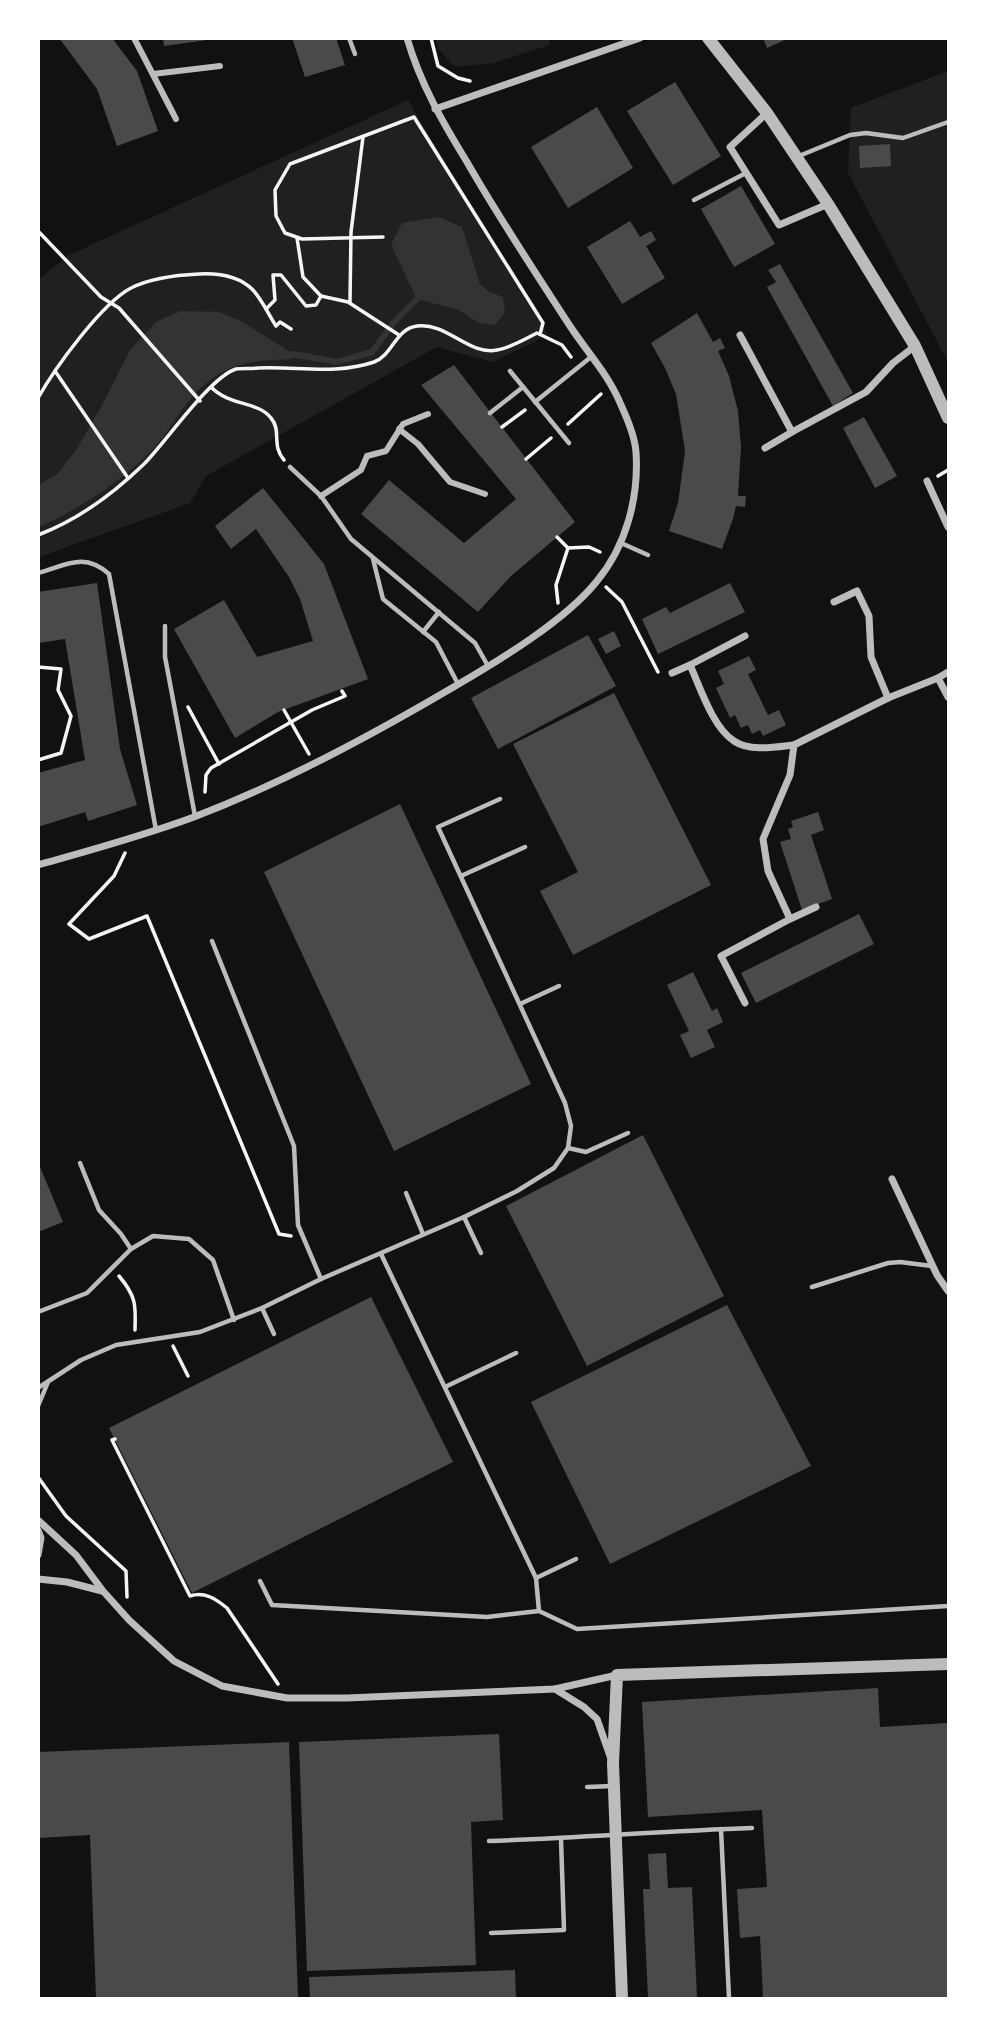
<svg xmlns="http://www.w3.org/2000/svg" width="987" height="2037" viewBox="0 0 987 2037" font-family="Lato,sans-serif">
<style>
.green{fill:#202020}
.water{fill:#333}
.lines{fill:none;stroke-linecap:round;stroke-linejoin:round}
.stream{stroke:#333;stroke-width:6}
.building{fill:#4a4a4a}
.path{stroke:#f5f5f5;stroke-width:3.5}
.service{stroke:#bcbcbc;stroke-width:4.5}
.pedestrian{stroke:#bcbcbc;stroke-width:6}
.minor{stroke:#bcbcbc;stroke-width:7}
.tertiary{stroke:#bcbcbc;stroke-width:12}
</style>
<rect width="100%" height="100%" fill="#111"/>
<g class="green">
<path d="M548 39 550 44 546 46 494 63 455 67 439 50 436 39Z"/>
<path d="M948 71V362L848 173 851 108Z"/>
<path d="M408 100 548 335 493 362 437 347 206 476 190 503 39 557V279L69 255Z"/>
</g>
<g class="water">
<path d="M439 217 462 227 480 284 489 292 503 297 505 312 495 325 479 323 459 310 417 299 391 245 402 223Z"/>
<path d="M180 311 219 312 243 322 293 354V359C248 361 224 362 192 397 178 413 168 433 153 449 124 480 78 510 39 527V485L58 473 76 450 101 407 130 350 156 322Z"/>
</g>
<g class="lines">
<path class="stream" d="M293 354 337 362 372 352 395 321 417 299"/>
</g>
<g class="building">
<path d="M59 38H112L137 71 158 131 117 146 97 89Z"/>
<path d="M163 38H207V40L164 46Z"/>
<path d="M292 38H336L345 65 305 77Z"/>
<path d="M763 38H789L767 48Z"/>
<path d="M675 82 721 156 673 185 627 111Z"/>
<path d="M597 107 633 168 568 208 531 147Z"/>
<path d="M890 144 891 166 860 168 859 146Z"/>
<path d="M741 186 775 244 734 267 701 209Z"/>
<path d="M630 221 640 237 651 231 656 240 646 246 665 278 622 304 587 247Z"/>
<path d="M780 264 853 393 833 406 767 287 776 282 768 270Z"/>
<path d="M697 313 713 342 720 338 725 348 718 351 729 376 738 411 741 447 738 496H746L745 507 736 506 733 519 722 549 669 531 678 503 685 451 676 394 665 368 651 343Z"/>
<path d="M454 365 575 522 511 576 478 612 361 514 389 480 464 543 516 499 421 385Z"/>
<path d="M864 417 897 476 875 488 843 428Z"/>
<path d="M263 488 324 564 368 679 278 712 235 738 174 629 224 600 257 657 313 641 300 599 289 577 256 529 231 549 215 526Z"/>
<path d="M97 583 120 749 137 805 88 821 85 812 38 827V773L85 760 65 639 38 643V592Z"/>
<path d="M730 583 745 612 658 654 642 619 666 607 670 613Z"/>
<path d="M614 631 621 646 606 654 598 639Z"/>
<path d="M588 635 616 686 498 749 471 698Z"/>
<path d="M749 656 756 670 748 674 768 715 779 710 786 725 763 736 760 730 752 734 748 725 741 728 735 715 730 718 716 688 724 684 718 671Z"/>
<path d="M614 693 711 885 573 955 540 891 578 872 513 744Z"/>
<path d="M400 804 531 1084 394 1151 264 872Z"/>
<path d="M818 812 824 830 811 835 832 899 802 910 780 842 791 839 788 829 793 827 791 821Z"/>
<path d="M859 914 874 944 756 1003 741 973Z"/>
<path d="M693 972 712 1011 717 1008 723 1022 707 1030 715 1047 691 1058 680 1035 689 1031 667 985Z"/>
<path d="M643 1135 724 1296 587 1366 506 1206Z"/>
<path d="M38 1162 63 1222 38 1232Z"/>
<path d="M371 1297 453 1462 192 1593 109 1428Z"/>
<path d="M727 1305 811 1466 610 1564 531 1402Z"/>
<path d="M878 1688 880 1727 947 1723 948 1998H763L760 1936 740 1938 737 1889 767 1887 762 1810 648 1817 642 1702Z"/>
<path d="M499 1734 503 1820 471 1822 476 1965 307 1971 299 1742Z"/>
<path d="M289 1742 298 1998H96L90 1835 38 1838V1752Z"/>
<path d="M666 1853 668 1888 692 1887 697 1998H648L643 1889H650L648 1854Z"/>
<path d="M515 1970 516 1998H310L309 1977Z"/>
</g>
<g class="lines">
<g class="path">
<path d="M431 38 438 66 458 78 470 81"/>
<path d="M38 231 101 297 119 308 200 401"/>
<path d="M383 237 302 239 285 233 276 216 275 190 290 164 414 117 543 323 540 334"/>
<path d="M297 238 303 277 321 296"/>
<path d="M350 302 351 232 363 137"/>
<path d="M266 309 275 300 273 275H281L306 306 316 305 321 296 348 302 399 335"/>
<path d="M55 371 128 478"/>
<path d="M211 387C229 406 258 401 271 418 282 431 271 445 284 460"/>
<path d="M38 398C55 368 101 304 131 288 151 278 176 275 199 274 218 273 239 276 253 290 262 300 269 315 276 326L280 322 291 329"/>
<path d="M568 424 601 394"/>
<path d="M502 427 525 410"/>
<path d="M526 459 551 438"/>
<path d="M938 476 948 470"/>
<path d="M38 535C78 520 114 493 144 464 166 442 210 377 236 369 243 368 251 369 258 368 296 366 336 375 374 362 393 355 395 329 417 326 447 322 469 356 497 350 510 348 525 339 537 333L562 345 571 357"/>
<path d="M557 537 568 548 556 585 558 603"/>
<path d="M568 548 589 547 600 552"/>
<path d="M606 587 622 602 658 672"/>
<path d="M38 667 61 669 58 690 71 716 61 753 38 760"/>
<path d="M188 707 219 764"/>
<path d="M284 710 309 754"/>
<path d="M205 792 206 775 211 768 312 710 345 696 342 691"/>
<path d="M125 853 114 876 69 924 89 939 147 916 279 1234 291 1236"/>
<path d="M119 1276C136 1296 136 1305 135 1330"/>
<path d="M173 1346 188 1376"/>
<path d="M115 1439 112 1440 190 1596C204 1591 216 1599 227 1608L278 1684"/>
<path d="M38 1477 66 1516 126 1571 127 1597"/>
</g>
<g class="service">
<path d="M349 38 355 54"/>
<path d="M799 156 850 135 866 133 903 138 948 122"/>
<path d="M694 200 746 173"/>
<path d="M510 371 569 443"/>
<path d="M535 402 591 357"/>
<path d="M490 413 523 387"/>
<path d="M290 467 321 496 351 539 475 643 488 666"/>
<path d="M621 543 648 555"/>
<path d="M373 559 383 599 436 642 458 684"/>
<path d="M38 573C67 565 84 552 109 574L156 830"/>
<path d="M165 626V657L195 816"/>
<path d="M423 632 439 612"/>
<path d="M461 876 525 847"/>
<path d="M212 941 294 1146 298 1225 321 1279"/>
<path d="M520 1004 559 986"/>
<path d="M568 1148 586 1152 628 1133"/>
<path d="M80 1163 99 1210 121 1234 131 1249"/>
<path d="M406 1193 423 1234"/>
<path d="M464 1217 481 1253"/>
<path d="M381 1254 536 1578 539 1611 577 1629 948 1606"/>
<path d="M812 1287 888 1263 900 1262 932 1266"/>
<path d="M262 1308 274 1334"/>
<path d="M38 1312 87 1293 131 1249 153 1236 189 1239 213 1260 234 1320"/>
<path d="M445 1387 516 1353"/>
<path d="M38 1388 81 1360 116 1345 200 1332 262 1308 321 1279 464 1217 517 1191 554 1168 568 1148 571 1126 565 1103 438 827 500 799"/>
<path d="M38 1406 48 1382"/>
<path d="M536 1578 576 1559"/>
<path d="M260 1581 272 1605 487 1617 539 1611"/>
<path d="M587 1787 613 1786"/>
<path d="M721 1829 729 1998"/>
<path d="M489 1841C577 1838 664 1831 752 1828"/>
<path d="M491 1933 564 1930 561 1839"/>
</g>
<g class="pedestrian">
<path d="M134 38 176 119"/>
<path d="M153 74 220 66"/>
<path d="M399 429 418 444 450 482 485 494"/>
<path d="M321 496 361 470 367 456 386 451 403 424 428 414"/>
</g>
<g class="minor">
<path d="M435 109 640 38"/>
<path d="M767 113 730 147 779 225 828 204"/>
<path d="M740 335 792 432 866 392 893 363 915 346"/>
<path d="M765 448 792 432"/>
<path d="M927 481 948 527"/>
<path d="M834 602 857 591 869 616 871 657 888 698"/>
<path d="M745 636 690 665C700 687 713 728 734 741 750 752 776 747 794 745L790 775 763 839 768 871 790 919 721 956 745 1003"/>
<path d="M672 673 690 665"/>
<path d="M938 678 948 672"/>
<path d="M794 745 888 698 938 678 948 697"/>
<path d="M38 865C91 850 143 836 194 817 285 782 372 735 457 685 500 660 566 620 597 581 626 546 639 498 636 452 635 438 627 418 621 405 609 375 587 352 570 326 535 272 499 218 467 162 443 123 420 83 407 38"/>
<path d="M790 919 816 907"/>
<path d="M892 1179 937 1275 948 1291"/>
<path d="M38 1520 76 1555 103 1591 129 1620 174 1661 222 1686 287 1698H347L555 1689 617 1675"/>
<path d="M38 1530 41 1538 38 1555"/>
<path d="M38 1579 67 1582 102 1591"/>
<path d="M555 1689 584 1707 597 1719 610 1756"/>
</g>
<g class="tertiary">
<path d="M708 38 767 113 828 204 915 346 948 418"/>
<path d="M622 1998 613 1763 617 1675 948 1664"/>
</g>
</g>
<rect width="987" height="2037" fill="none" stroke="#ffffff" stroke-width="80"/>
</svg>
